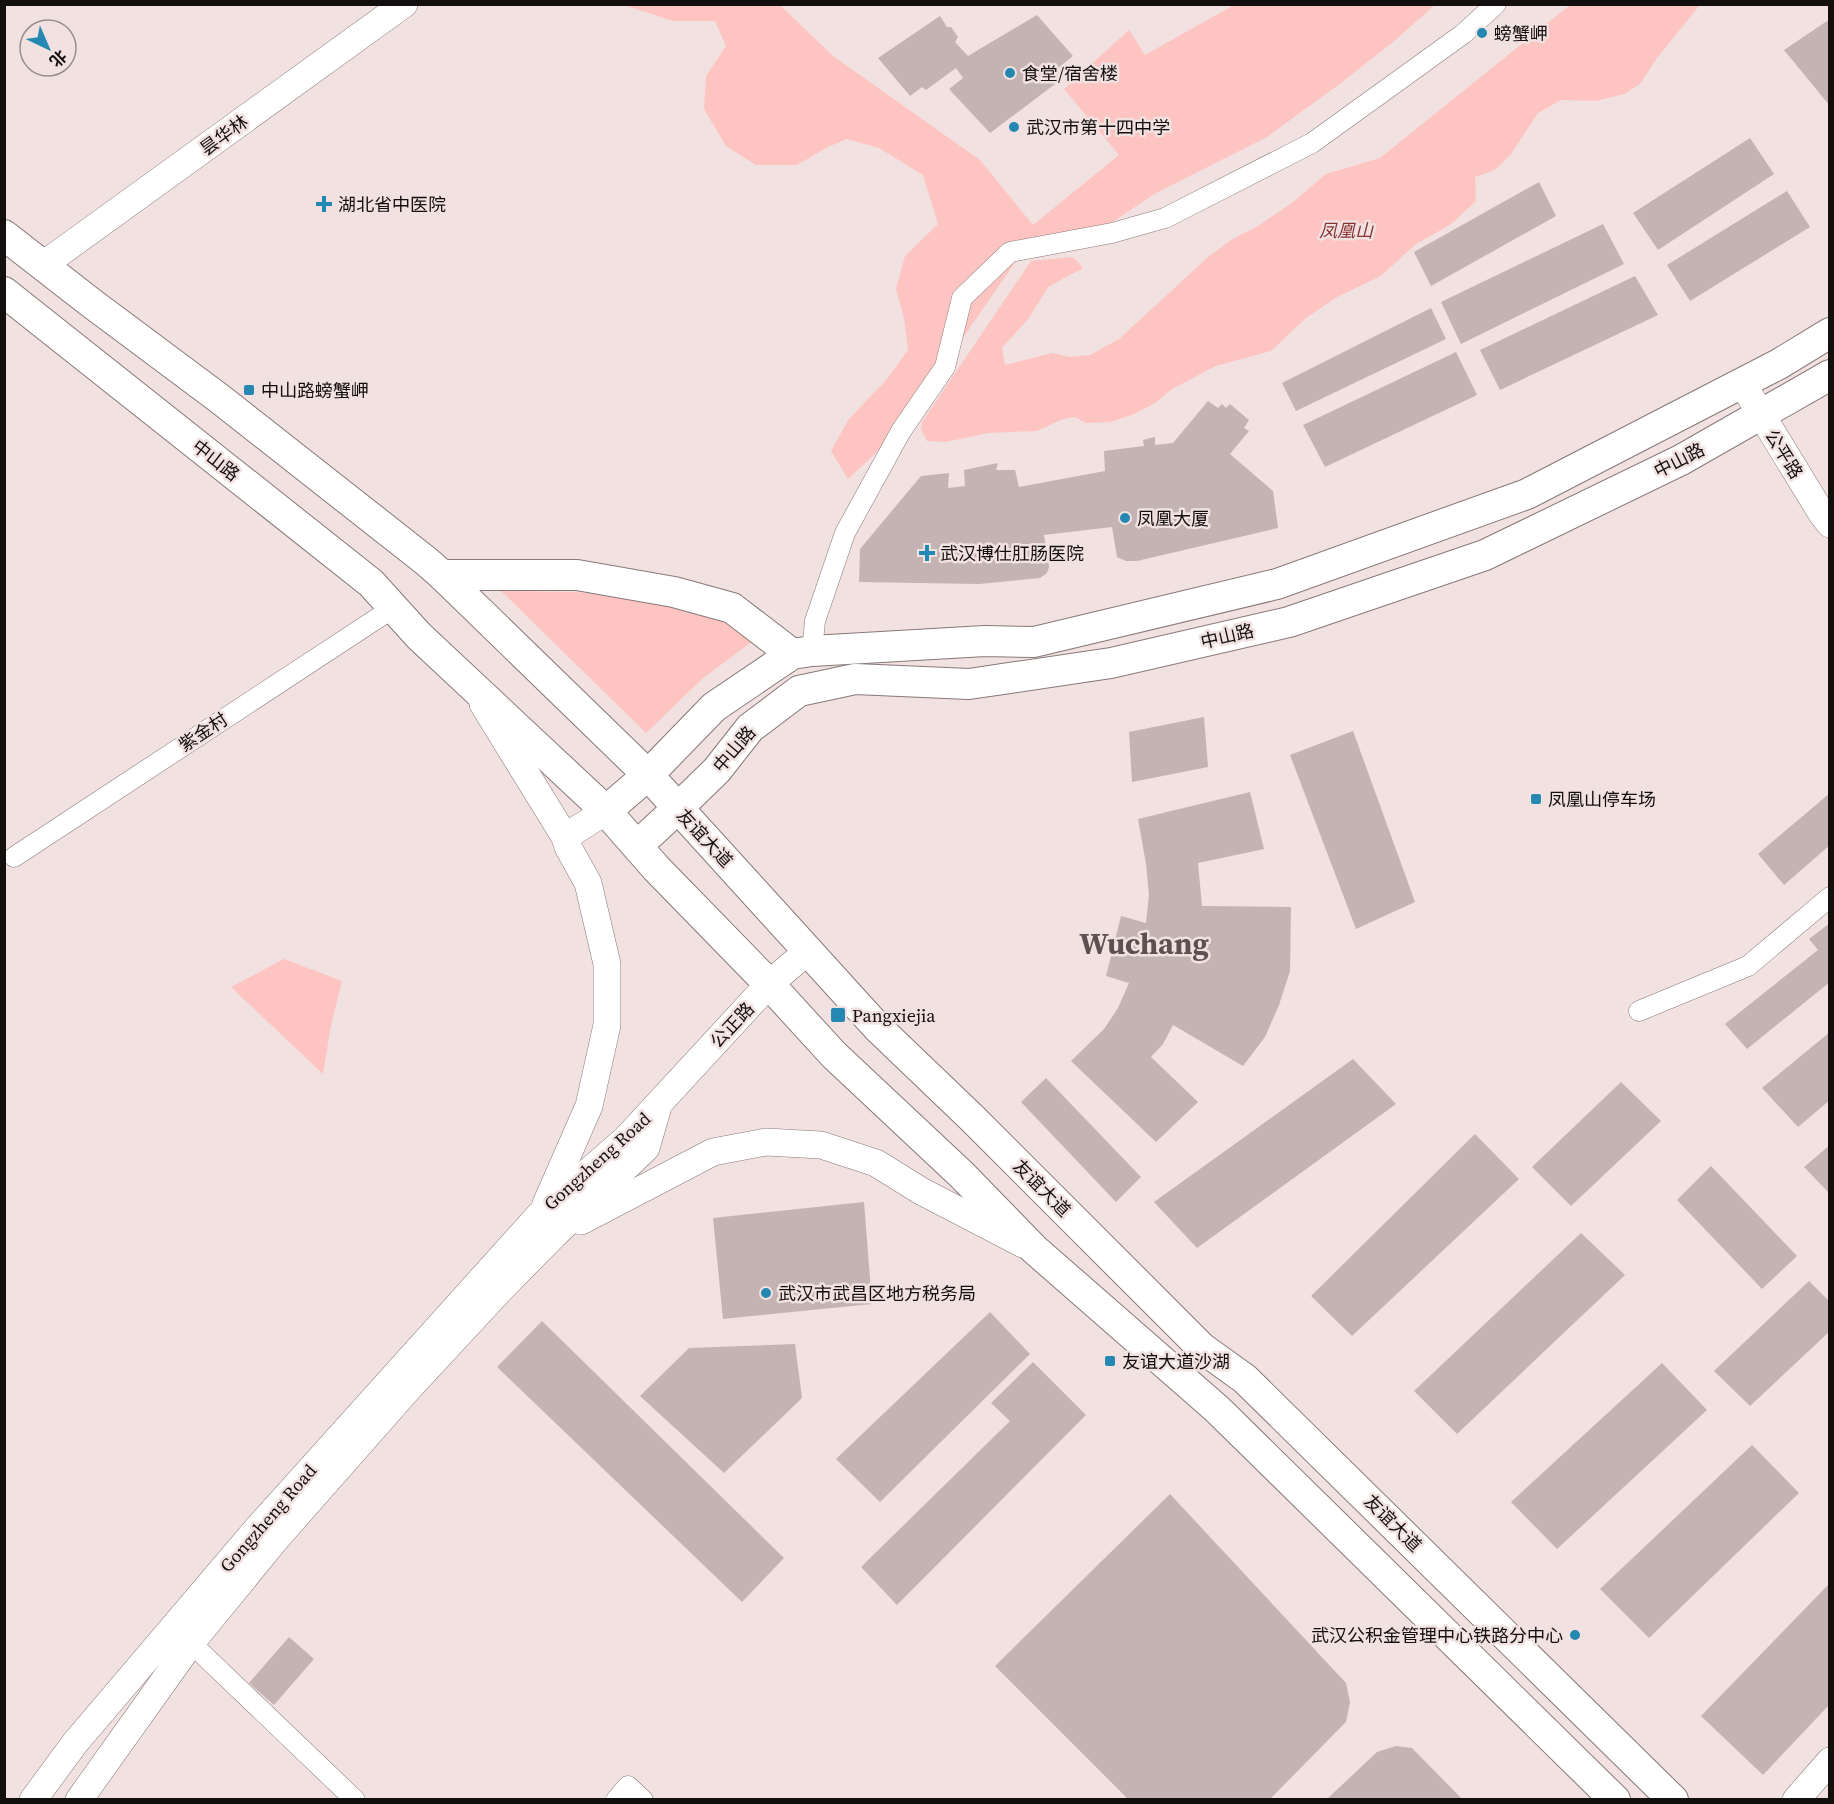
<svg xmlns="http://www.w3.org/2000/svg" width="1834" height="1804" viewBox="0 0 1834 1804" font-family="'Source Serif 4','Noto Sans SC',serif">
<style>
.green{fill:#fec4c1}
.building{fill:#c3b3b2}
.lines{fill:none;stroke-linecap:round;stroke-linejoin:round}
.street-casing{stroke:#877978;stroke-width:21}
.secondary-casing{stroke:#877978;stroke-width:28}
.primary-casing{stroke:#877978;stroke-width:32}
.street{stroke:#fff;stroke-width:20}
.secondary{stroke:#fff;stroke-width:27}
.primary{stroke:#fff;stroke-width:30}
.poi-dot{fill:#2488b2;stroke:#f1e1e0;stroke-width:2}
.labels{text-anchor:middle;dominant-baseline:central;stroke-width:5;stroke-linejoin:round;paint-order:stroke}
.poi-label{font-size:18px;fill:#140f0f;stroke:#f1e1e0;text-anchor:start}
.street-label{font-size:18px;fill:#140f0f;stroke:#f1e1e0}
.park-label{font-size:18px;font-style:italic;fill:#893436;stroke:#f1e1e0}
.town-label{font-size:30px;font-weight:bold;fill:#5e5050;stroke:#f1e1e0}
</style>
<rect width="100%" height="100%" fill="#f1e1e0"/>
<g class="green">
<path d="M630 4 780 5 833 56 980 160 1033 225 1119 155 1064 89 1129 30 1145 55 1234 5H1435L1393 42 1341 83 1267 137 1156 193 1108 225 1047 239 1016 261 897 433 848 479 831 451 848 420 887 379 908 350 904 318 896 289 905 256 938 224 923 175 879 148 847 139 828 147 797 165H756L726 146 704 109 706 76 726 46 715 21H673L627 6Z"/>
<path d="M1570 5H1700L1657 58 1640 84 1624 94 1596 101 1561 100 1538 113 1511 154 1495 170 1475 177 1476 201 1450 225 1416 244 1381 276 1337 297 1306 318 1271 351 1216 366 1172 389 1155 403 1134 414 1111 422 1086 423 1075 417 1063 419 1037 431 988 433 946 442 927 441 921 429 922 422 1031 261 1073 257 1083 268 1048 287 1029 318 1002 348 1005 365 1052 353 1069 357 1090 355 1119 339 1208 257 1231 240 1258 226 1293 202 1326 174 1380 158Z"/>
<path d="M501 591 578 592 647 601 744 622 754 640 702 679 646 733Z"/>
<path d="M284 959 342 981 331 1025 323 1074 231 987Z"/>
</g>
<g class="building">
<path d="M1037 15 1073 56 1057 69 1063 78 990 133 949 89 963 78 956 68 926 90 922 87 910 96 878 58 940 16 947 27H951L958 37 955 42 968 56Z"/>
<path d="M1830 19V106L1784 50Z"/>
<path d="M1750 138 1774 174 1658 250 1633 213Z"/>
<path d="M1539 182 1556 216 1431 286 1414 252Z"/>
<path d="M1787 191 1810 227 1690 301 1667 265Z"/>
<path d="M1603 224 1624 264 1461 344 1441 302Z"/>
<path d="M1635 276 1658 315 1500 390 1480 350Z"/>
<path d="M1431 308 1446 339 1296 411 1282 383Z"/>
<path d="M1456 352 1477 395 1325 467 1303 425Z"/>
<path d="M1208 401 1218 408 1222 404 1226 408 1230 404 1249 420 1244 428 1249 431 1230 454 1273 491 1278 528 1137 561H1126L1117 557 1112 527 1044 535 1049 567 1047 573 1040 578 979 584 859 582 860 549 921 476 949 473 948 488 965 486 964 470 998 463 996 470H1015L1019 487 1105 471 1104 451 1144 446 1143 440 1155 437V445L1173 443Z"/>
<path d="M1204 717 1208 767 1132 782 1129 732Z"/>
<path d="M1353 731 1415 902 1356 929 1290 755Z"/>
<path d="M1250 792 1264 849 1198 863 1202 906 1291 907 1290 971 1279 1005 1265 1037 1243 1066 1173 1025 1163 1044 1151 1057 1198 1102 1156 1142 1071 1061 1104 1029 1118 1008 1129 983 1106 976 1121 916 1146 923 1149 895 1146 864 1138 819Z"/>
<path d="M1830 793V845L1784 885 1758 854Z"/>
<path d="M1830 923V982L1747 1049 1725 1024 1818 950 1809 939Z"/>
<path d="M1830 1032V1100L1798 1127 1762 1088Z"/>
<path d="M1353 1059 1396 1104 1197 1248 1154 1202Z"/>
<path d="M1046 1078 1141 1177 1116 1202 1021 1102Z"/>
<path d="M1621 1082 1661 1121 1571 1206 1532 1167Z"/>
<path d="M1475 1134 1519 1179 1352 1336 1311 1296Z"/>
<path d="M1830 1145V1194L1804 1167Z"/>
<path d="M1711 1166 1797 1256 1762 1289 1677 1200Z"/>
<path d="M864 1202 872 1304 723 1319 713 1218Z"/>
<path d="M1581 1233 1625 1275 1457 1434 1414 1391Z"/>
<path d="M1809 1281 1830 1302V1331L1750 1406 1714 1371Z"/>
<path d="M990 1312 1030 1354 880 1502 836 1459Z"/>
<path d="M542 1321 784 1558 742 1602 497 1367Z"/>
<path d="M795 1344 802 1398 724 1473 640 1396 689 1348Z"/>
<path d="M1033 1362 1086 1415 897 1605 861 1567 1010 1421 991 1403Z"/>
<path d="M1662 1363 1707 1410 1557 1549 1511 1502Z"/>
<path d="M1752 1445 1799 1493 1649 1638 1600 1589Z"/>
<path d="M1170 1494 1346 1683 1350 1702 1346 1722 1269 1800H1129L995 1666Z"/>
<path d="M1830 1583V1704L1763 1775 1701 1716Z"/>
<path d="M289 1637 314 1659 274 1705 249 1683Z"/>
<path d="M1396 1746 1412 1748 1463 1800H1326L1377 1752Z"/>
</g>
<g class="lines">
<defs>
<g id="street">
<path d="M812 651 815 621 845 533 901 431 945 367 962 298 1010 252 1112 233 1165 218 1312 143 1463 34 1496 4"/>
<path d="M14 857 393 608"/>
<path d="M1639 1011 1748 966 1830 897"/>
<path d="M191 1643 355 1800"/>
<path d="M616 1800 628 1786 643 1800"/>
</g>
<g id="secondary">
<path d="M43 265 404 4"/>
<path d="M1742 383 1822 514 1830 524"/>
<path d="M483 704 565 837"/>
<path d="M546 1204 589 1106 607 1025V964L588 883 568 847 565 837 606 811"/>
<path d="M581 1221 713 1152 766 1142 821 1145 876 1163 921 1191 1023 1244"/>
<path d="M33 1800 75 1743 256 1530 543 1211 626 1139 769 984 808 951"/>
<path d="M79 1800 191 1643 275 1540 408 1389 499 1291 554 1235 646 1148 657 1110"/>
<path d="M1796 1800 1830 1761"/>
</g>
<g id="primary">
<path d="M4 235 90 302 220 399 426 561 442 575 648 775 878 1028 973 1119 1202 1348 1245 1379 1673 1800"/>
<path d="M4 292 371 583 419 636 606 811 656 868 769 984 834 1055 962 1175 1034 1249 1217 1409 1615 1800"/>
<path d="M442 575H577L674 592 732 608 792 654"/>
<path d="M606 811 648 775 714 707 792 654 812 651 985 641 1034 642 1277 584 1527 494 1779 364 1830 333"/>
<path d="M637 846 678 808 717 770 750 728 799 691 855 679 969 684 1111 663 1289 622 1485 555 1681 460 1830 375"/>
</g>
</defs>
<use href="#street" class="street-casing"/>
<use href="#secondary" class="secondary-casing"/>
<use href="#primary" class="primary-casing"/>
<use href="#street" class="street"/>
<use href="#secondary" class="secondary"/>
<use href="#primary" class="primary"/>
</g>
<g class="poi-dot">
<circle cx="1482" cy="33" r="6"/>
<circle cx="1010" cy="73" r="6"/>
<circle cx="1014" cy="127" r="6"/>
<path d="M321 195h6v6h6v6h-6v6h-6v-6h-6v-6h6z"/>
<rect x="243" y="384" width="12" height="12" rx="3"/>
<circle cx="1125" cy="518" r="6"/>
<path d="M924 544h6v6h6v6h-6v6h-6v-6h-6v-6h6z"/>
<rect x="1530" y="793" width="12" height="12" rx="3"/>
<rect x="830" y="1007" width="16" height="16" rx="3"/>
<circle cx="766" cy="1293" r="6"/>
<rect x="1104" y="1355" width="12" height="12" rx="3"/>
<circle cx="1575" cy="1635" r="6"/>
</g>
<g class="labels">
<g class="poi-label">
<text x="1494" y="33">螃蟹岬</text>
<text x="1022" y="73">食堂/宿舍楼</text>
<text x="1026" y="127">武汉市第十四中学</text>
<text x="338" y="204">湖北省中医院</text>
<text x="261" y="390">中山路螃蟹岬</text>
<text x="1137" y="518">凤凰大厦</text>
<text x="940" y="553">武汉博仕肛肠医院</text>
<text x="1548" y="799">凤凰山停车场</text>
<text x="852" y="1015">Pangxiejia</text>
<text x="778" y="1293">武汉市武昌区地方税务局</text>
<text x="1122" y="1361">友谊大道沙湖</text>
<text x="1563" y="1635" text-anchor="end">武汉公积金管理中心铁路分中心</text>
</g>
<g class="street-label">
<text transform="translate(224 135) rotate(-36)">昙华林</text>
<text transform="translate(1784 454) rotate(58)">公平路</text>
<text transform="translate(216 460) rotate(38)">中山路</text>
<text transform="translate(1679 460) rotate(-27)">中山路</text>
<text transform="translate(1227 636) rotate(-13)">中山路</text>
<text transform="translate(203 732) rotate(-33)">紫金村</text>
<text transform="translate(734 749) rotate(-49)">中山路</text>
<text transform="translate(705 838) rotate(47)">友谊大道</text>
<text transform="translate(732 1025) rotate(-47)">公正路</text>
<text transform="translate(597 1161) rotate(-42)">Gongzheng Road</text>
<text transform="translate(1042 1188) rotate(45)">友谊大道</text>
<text transform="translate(268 1518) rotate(-49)">Gongzheng Road</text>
<text transform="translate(1393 1523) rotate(45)">友谊大道</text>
</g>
<g class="park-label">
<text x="1346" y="230">凤凰山</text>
</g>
<g class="town-label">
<text x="1144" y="943">Wuchang</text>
</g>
</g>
<rect width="1834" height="1804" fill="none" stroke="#140f0f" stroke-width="12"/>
<g transform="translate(48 48) rotate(136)"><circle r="28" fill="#f1e1e0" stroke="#998d8c" stroke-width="1.5"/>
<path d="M0-4.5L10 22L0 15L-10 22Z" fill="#2488b2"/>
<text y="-9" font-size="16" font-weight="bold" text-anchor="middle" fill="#140f0f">北</text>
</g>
</svg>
